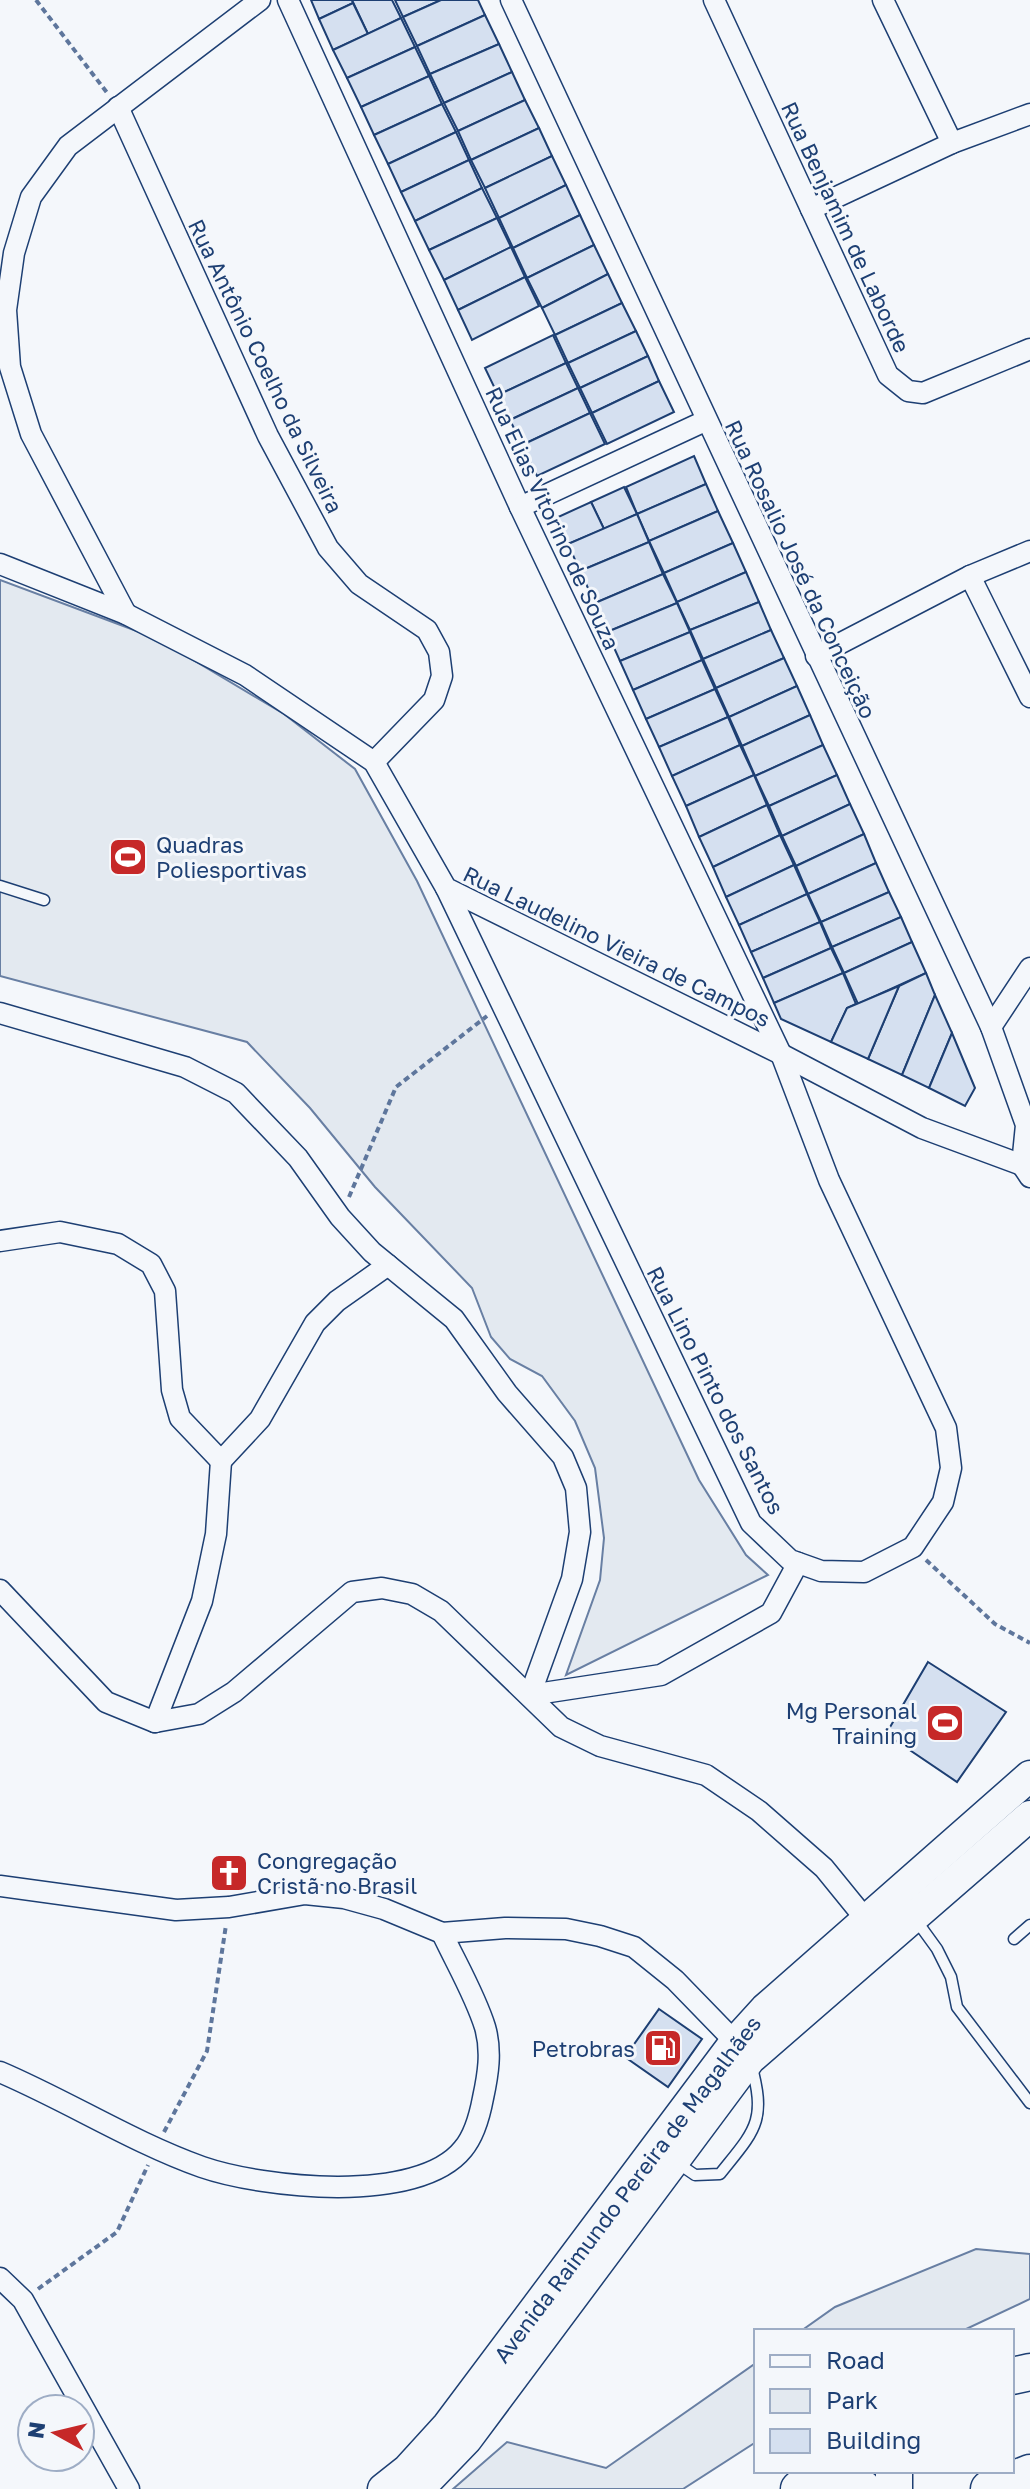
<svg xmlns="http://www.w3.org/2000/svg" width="1030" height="2489" viewBox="0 0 1030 2489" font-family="'Golos Text',sans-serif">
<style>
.green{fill:#e3e9f0;stroke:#687fa3;stroke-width:2}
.building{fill:#d5e0f0;stroke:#1d3f73;stroke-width:2}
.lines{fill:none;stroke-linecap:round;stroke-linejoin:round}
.service-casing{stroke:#1d3f73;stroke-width:13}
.minor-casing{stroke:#1d3f73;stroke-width:23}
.primary-casing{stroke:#1d3f73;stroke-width:33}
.motorway-casing{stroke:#1d3f73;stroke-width:39}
.path{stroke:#5e769c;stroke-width:4;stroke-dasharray:6 4;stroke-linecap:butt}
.service{stroke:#f4f7fb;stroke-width:10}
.minor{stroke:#f4f7fb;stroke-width:20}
.primary{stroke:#f4f7fb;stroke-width:30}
.motorway{stroke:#f4f7fb;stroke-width:36}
.labels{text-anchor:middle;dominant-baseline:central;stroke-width:6;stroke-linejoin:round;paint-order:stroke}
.street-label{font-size:22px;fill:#1d3f73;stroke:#f4f7fb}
.poi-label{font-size:22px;fill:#1d3f73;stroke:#f4f7fb;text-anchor:start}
</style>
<rect width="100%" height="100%" fill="#f4f7fb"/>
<g class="green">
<path d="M0 580 158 639 284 714 355 769 417 881 699 1480 746 1555 768 1575 566 1675 600 1580 604 1538 595 1468 575 1421 542 1376 510 1359 491 1337 472 1288 375 1187 310 1108 247 1042 0 976Z"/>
<path d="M976 2249 1030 2254V2299L962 2331H801L835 2307Z"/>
<path d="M756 2363V2442L683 2489H453L507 2442 606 2468Z"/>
</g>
<g class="building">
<path d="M311 0H352L353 3 319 19Z"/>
<path d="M352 0H392L401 18 368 34Z"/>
<path d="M395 0H441L403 17Z"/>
<path d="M441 0H478L485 15 417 46 403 17Z"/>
<path d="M353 3 368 34 333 50 319 19Z"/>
<path d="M485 15 499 44 430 74 417 46Z"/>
<path d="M401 18 415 47 347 78 333 50Z"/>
<path d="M499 44 512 72 444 103 430 74Z"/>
<path d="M415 47 429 76 361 107 347 78Z"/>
<path d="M512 72 525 100 458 131 444 103Z"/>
<path d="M429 76 442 104 374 135 361 107Z"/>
<path d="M525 100 539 128 471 160 458 131Z"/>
<path d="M442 104 456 132 388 164 374 135Z"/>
<path d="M539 128 552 156 485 188 471 160Z"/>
<path d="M456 132 469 160 401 192 388 164Z"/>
<path d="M552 156 566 185 499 218 485 188Z"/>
<path d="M469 160 482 188 415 221 401 192Z"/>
<path d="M566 185 580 215 513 248 499 218Z"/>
<path d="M482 188 497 218 429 250 415 221Z"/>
<path d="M580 215 594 245 527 278 513 248Z"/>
<path d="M497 218 511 247 444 280 429 250Z"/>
<path d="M594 245 608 274 542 308 527 278Z"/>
<path d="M511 247 525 277 458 310 444 280Z"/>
<path d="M608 274 622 303 555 335 542 308Z"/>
<path d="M525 277 539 306 472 340 458 310Z"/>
<path d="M622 303 636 331 568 363 555 335Z"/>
<path d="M636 331 648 356 580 388 568 363Z"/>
<path d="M553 335 566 363 498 395 485 368Z"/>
<path d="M648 356 659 381 592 413 580 388Z"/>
<path d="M566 363 578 388 510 420 498 395Z"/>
<path d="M659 381 674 412 607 444 592 413Z"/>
<path d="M578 388 590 413 522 445 510 420Z"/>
<path d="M590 413 605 444 537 476 522 445Z"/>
<path d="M694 456 706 484 637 514 626 487Z"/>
<path d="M706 484 718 511 649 541 637 514Z"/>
<path d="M624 487 637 514 604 529 591 502Z"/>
<path d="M591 502 604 529 568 544 556 518Z"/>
<path d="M718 511 733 543 664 573 649 541Z"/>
<path d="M637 514 649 542 580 571 568 544Z"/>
<path d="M649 542 663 574 595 603 580 571Z"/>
<path d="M733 543 746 572 677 602 664 573Z"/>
<path d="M746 572 759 602 690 630 677 602Z"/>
<path d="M663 574 677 603 607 632 595 603Z"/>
<path d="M759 602 771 630 703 659 690 630Z"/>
<path d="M677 603 690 632 620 661 607 632Z"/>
<path d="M771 630 784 658 716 688 703 659Z"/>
<path d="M690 632 702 660 633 690 620 661Z"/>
<path d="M784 658 797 686 729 717 716 688Z"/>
<path d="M702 660 715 689 646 719 633 690Z"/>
<path d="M797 686 810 715 742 746 729 717Z"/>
<path d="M715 689 728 717 659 747 646 719Z"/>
<path d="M810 715 823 745 755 776 742 746Z"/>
<path d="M728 717 740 745 672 776 659 747Z"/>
<path d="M740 745 754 775 686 806 672 776Z"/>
<path d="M823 745 837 775 769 806 755 776Z"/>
<path d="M754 775 767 805 699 837 686 806Z"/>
<path d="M837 775 850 804 782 836 769 806Z"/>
<path d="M850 804 864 834 796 866 782 836Z"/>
<path d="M767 805 780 835 713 867 699 837Z"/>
<path d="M864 834 876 863 808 894 796 866Z"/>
<path d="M780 835 794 865 726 897 713 867Z"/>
<path d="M876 863 889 892 821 922 808 894Z"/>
<path d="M794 865 807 894 739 925 726 897Z"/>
<path d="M889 892 901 917 832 947 821 922Z"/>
<path d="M807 894 820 922 751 952 739 925Z"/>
<path d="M901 917 912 942 844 973 832 947Z"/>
<path d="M820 922 831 948 763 978 751 952Z"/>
<path d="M912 942 926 973 858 1004 844 973Z"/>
<path d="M831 948 843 973 774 1003 763 978Z"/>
<path d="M843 973 856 1004 847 1008 831 1042 781 1019 774 1003Z"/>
<path d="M926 973 935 995 902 1075 868 1059 899 986Z"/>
<path d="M899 986 868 1059 831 1042 847 1008Z"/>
<path d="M935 995 952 1033 929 1088 902 1075Z"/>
<path d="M952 1033 975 1088 965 1106 929 1088Z"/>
<path d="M928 1662 1006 1712 957 1782 886 1734Z"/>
<path d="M659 2009 702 2039 668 2087 625 2057Z"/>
</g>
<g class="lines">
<defs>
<g id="service">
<path d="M0 886 44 900"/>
<path d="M916 1920 937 1949 951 1977 957 2007 1030 2103"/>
<path d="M1014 1939 1030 1925"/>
<path d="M676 2162 695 2175 720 2174C755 2130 767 2122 751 2064"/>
</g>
<g id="minor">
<path d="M288 0 520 507 781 1054 829 1180 946 1428 951 1468 943 1502 913 1547 864 1572 821 1571 790 1560 751 1523 446 888"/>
<path d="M511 0 991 1027 1026 1125 1022 1165 1030 1177"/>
<path d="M714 0 888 375 908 391 923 393 1030 349"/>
<path d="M883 0 952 143"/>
<path d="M118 107 268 436 328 548 359 584 427 630 439 652 442 676 434 700 374 762"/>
<path d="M811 209 952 143 1030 114"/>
<path d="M520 507 705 421"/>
<path d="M0 564 126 614 245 675 374 762 446 888 781 1054 922 1128 1022 1165 1030 1171"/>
<path d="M970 576 1030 697"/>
<path d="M126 614 31 434 10 367 6 310 14 253 31 197 68 146 260 0"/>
<path d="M816 656 970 576 1030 551"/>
<path d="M0 1013 185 1067 236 1093 298 1158 340 1217 372 1252 454 1319 507 1393 563 1457 576 1488 580 1532 572 1579 530 1695"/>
<path d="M991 1027 1030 968"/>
<path d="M0 1241 60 1232 118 1244 151 1264 165 1291 172 1390 180 1418 221 1461"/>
<path d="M221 1461 260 1419 315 1323 337 1301 388 1265"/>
<path d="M0 1590 106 1702 155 1722 199 1714 234 1692 352 1592 382 1588 412 1594 441 1611 561 1727 600 1746 706 1775 759 1811 824 1868 872 1927"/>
<path d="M530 1695 661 1675 771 1613 798 1563"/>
<path d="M155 1722 202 1601 216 1534 221 1461"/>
<path d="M0 1886 176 1910 229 1907 305 1894 344 1898 384 1909 442 1933 505 1928 566 1929 600 1936 634 1947 675 1980 743 2050"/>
<path d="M0 2072C68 2101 132 2142 202 2167 263 2188 418 2205 463 2149 474 2136 480 2114 483 2098 488 2075 492 2051 485 2027 475 1995 456 1963 442 1933"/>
<path d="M0 2278 23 2300 129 2489"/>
</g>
<g id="primary">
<path d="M383 2489 407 2470 448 2425 735 2042 765 2009 1030 1776"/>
<path d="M419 2489 467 2439 750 2059 1030 1816"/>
</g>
<g id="motorway">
<path d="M1012 2376 1030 2372"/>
<path d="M894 2471V2489"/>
<path d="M799 2489C819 2480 845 2473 863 2489"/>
<path d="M989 2489 1030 2473"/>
</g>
</defs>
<use href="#service" class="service-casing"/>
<use href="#minor" class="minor-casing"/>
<use href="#primary" class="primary-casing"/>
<use href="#motorway" class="motorway-casing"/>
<g class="path">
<path d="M36 0 108 94"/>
<path d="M349 1197 396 1087 487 1016"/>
<path d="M926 1560 995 1624 1030 1643"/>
<path d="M164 2132 207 2051 226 1925"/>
<path d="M38 2289 117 2232 148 2165"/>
</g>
<use href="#service" class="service"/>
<use href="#minor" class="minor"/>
<use href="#primary" class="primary"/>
<use href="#motorway" class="motorway"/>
</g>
<defs>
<symbol id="stadium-square" viewBox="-11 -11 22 22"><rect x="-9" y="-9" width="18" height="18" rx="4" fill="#c62828" stroke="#f4f7fb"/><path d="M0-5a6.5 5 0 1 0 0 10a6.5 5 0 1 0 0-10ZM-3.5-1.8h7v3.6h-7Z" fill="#fff"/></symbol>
<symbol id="church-square" viewBox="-11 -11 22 22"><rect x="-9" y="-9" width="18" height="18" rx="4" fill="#c62828" stroke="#f4f7fb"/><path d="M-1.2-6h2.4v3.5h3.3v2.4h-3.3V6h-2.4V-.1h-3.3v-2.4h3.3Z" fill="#fff"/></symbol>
<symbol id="fuel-square" viewBox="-11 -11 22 22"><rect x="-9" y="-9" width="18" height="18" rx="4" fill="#c62828" stroke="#f4f7fb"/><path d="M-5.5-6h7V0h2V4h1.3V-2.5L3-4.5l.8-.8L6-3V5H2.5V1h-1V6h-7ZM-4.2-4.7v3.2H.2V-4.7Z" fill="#fff"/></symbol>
</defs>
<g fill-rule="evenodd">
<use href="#stadium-square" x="106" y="835" width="44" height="44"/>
<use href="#stadium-square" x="923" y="1701" width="44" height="44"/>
<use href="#church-square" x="207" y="1851" width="44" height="44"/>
<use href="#fuel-square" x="641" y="2026" width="44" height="44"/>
</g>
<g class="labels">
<g class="street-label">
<text transform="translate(846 227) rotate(65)">Rua Benjamim de Laborde</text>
<text transform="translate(266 366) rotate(64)">Rua Antônio Coelho da Silveira</text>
<text transform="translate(553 518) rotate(65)">Rua Elias Vitorino de Souza</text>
<text transform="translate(801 569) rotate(65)">Rua Rosalio José da Conceição</text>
<text transform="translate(617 946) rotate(26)">Rua Laudelino Vieira de Campos</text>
<text transform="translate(716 1390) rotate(63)">Rua Lino Pinto dos Santos</text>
<text transform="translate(627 2189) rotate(-53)">Avenida Raimundo Pereira de Magalhães</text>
</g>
<g class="poi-label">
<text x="156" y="844">Quadras<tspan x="156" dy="25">Poliesportivas</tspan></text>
<text x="917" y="1710" text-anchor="end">Mg Personal<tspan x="917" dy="25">Training</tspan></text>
<text x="257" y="1860">Congregação<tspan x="257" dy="25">Cristã no Brasil</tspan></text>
<text x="635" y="2048" text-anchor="end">Petrobras</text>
</g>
</g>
<rect x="754" y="2329" width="260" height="144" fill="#f4f7fb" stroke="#9eadc5" stroke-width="2"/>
<rect x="770" y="2355" width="40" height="12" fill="#f4f7fb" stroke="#9eadc5" stroke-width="2"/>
<text x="826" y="2369" font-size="24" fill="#1d3f73">Road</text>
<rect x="770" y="2389" width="40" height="24" fill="#e3e9f0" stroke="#9eadc5" stroke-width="2"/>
<text x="826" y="2409" font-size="24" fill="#1d3f73">Park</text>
<rect x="770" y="2429" width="40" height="24" fill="#d5e0f0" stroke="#9eadc5" stroke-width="2"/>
<text x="826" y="2449" font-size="24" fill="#1d3f73">Building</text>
<g transform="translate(56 2433) rotate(278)"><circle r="38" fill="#f4f7fb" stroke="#9eadc5" stroke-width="2"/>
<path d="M0-6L14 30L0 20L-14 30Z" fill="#c62828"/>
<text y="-12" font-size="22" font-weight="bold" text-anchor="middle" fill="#1d3f73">N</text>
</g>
</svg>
